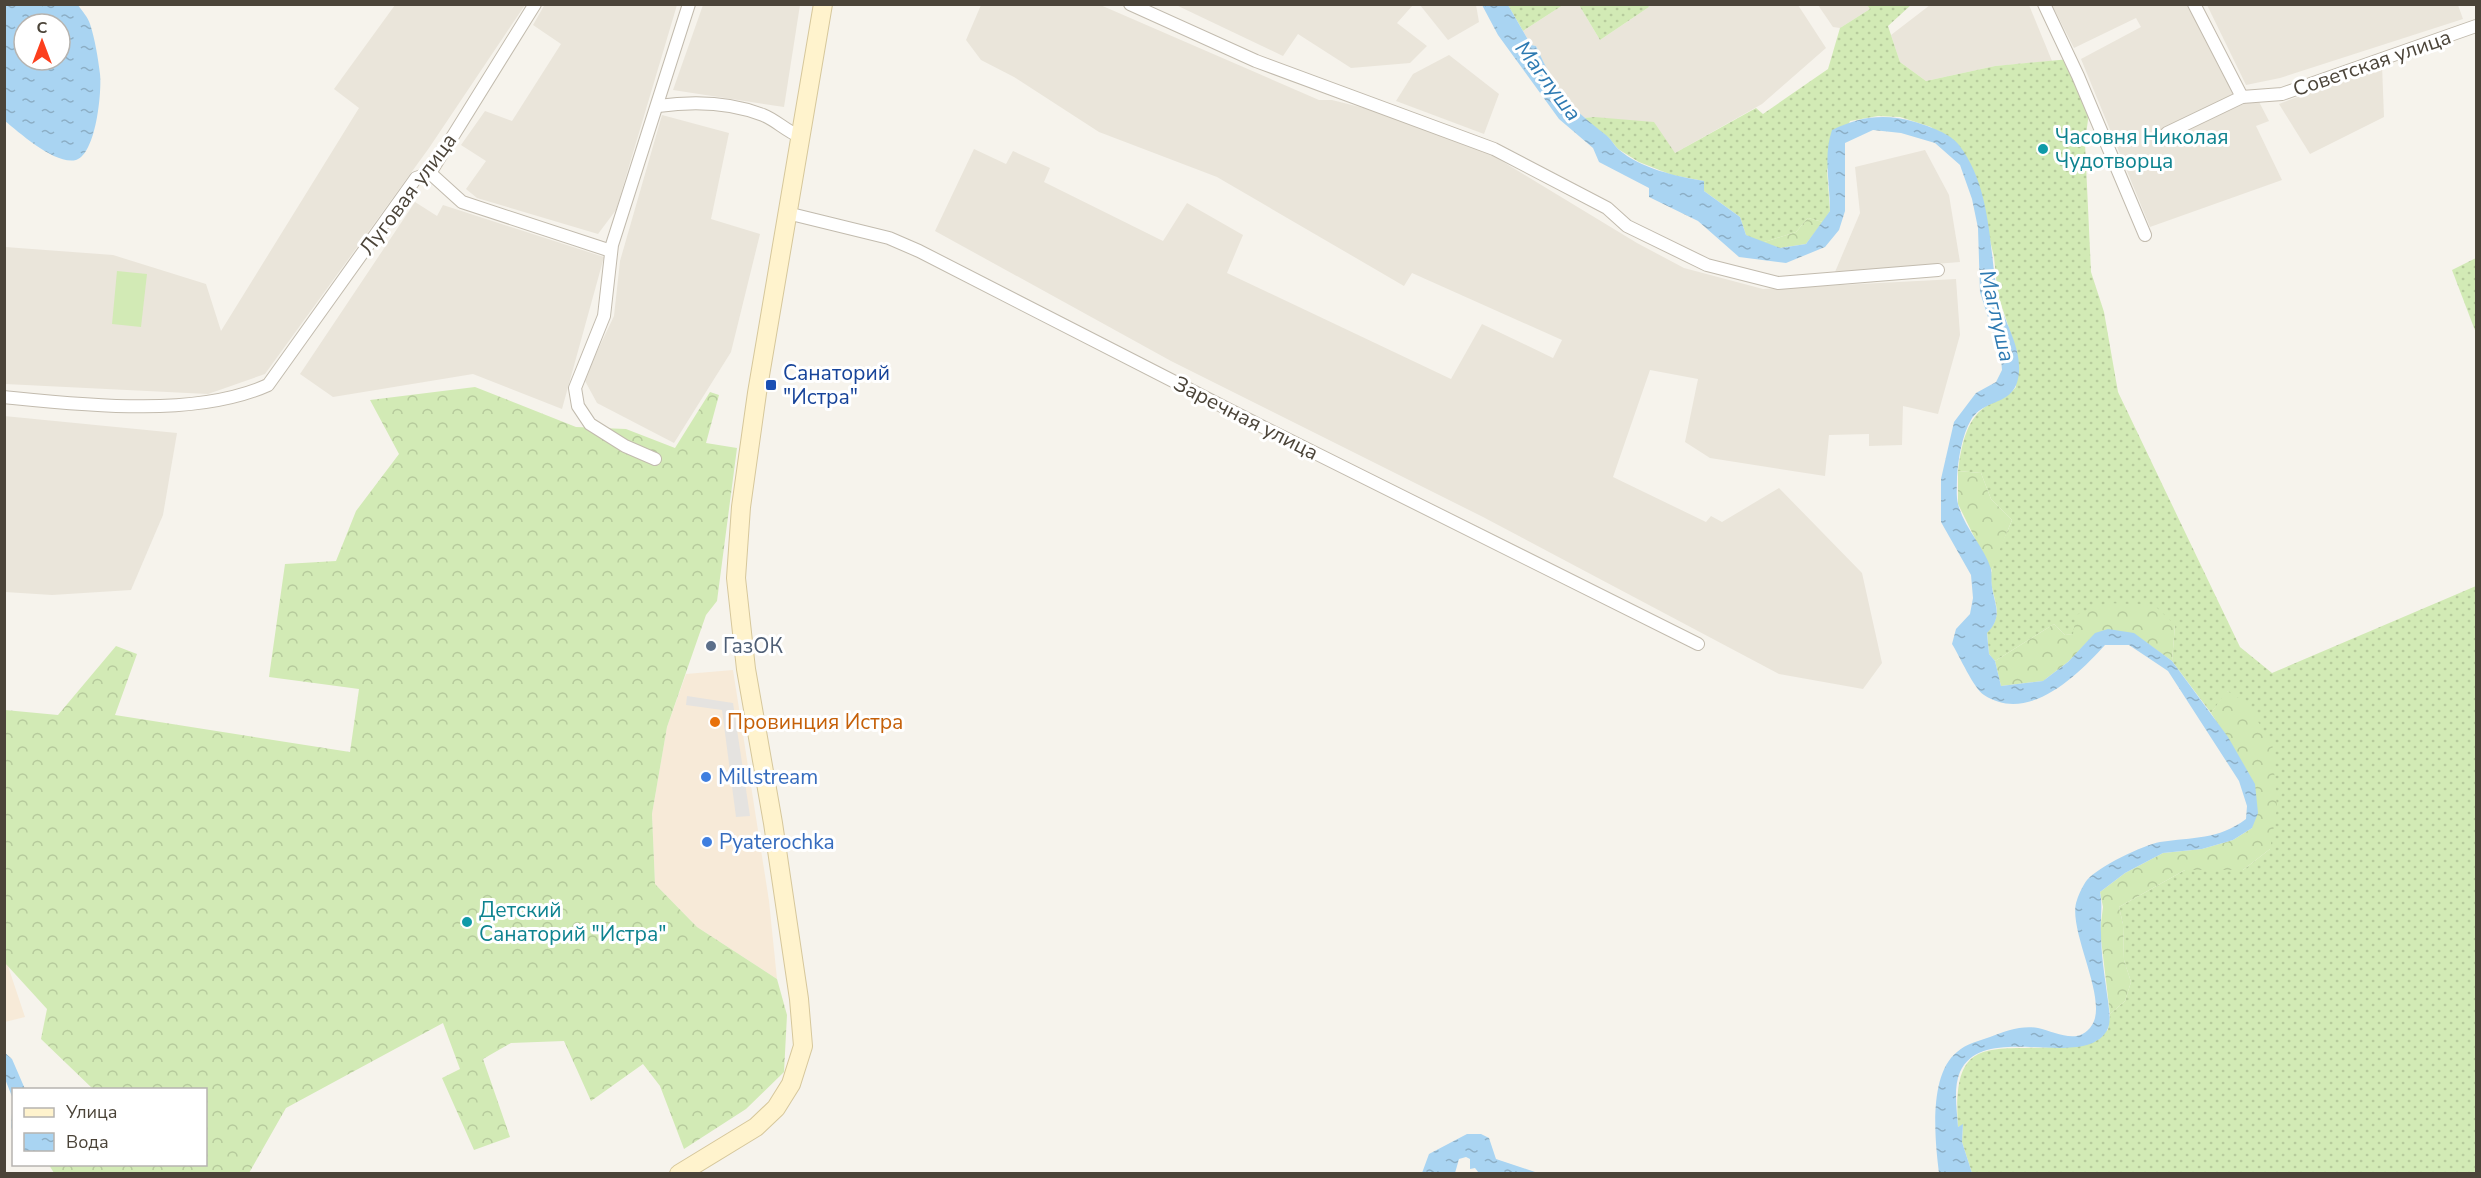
<svg xmlns="http://www.w3.org/2000/svg" width="2481" height="1178" viewBox="0 0 2481 1178" font-family="'Nunito Sans',sans-serif">
<style>
.residential{fill:#eae5da}
.commercial{fill:#f7ead8}
.grass{fill:url(#grass-dots)}
.forest{fill:url(#forest-crowns)}
.park{fill:#d2eab5}
.parking{fill:#e5e3e0}
.water{fill:url(#water-ripples);fill-rule:evenodd}
.lines{fill:none;stroke-linecap:round;stroke-linejoin:round}
.street-casing{stroke:#c2bbae;stroke-width:14}
.secondary-casing{stroke:#d6c79b;stroke-width:20}
.street{stroke:#fff;stroke-width:12}
.secondary{stroke:#fff3cd;stroke-width:18}
.culture-dot{fill:#0f9aa8;stroke:#fff;stroke-width:2}
.transit-dot{fill:#1a4fb4;stroke:#fff;stroke-width:2}
.service-dot{fill:#5c6f8a;stroke:#fff;stroke-width:2}
.food-dot{fill:#e8710a;stroke:#fff;stroke-width:2}
.shop-dot{fill:#3f7fe0;stroke:#fff;stroke-width:2}
.labels{text-anchor:middle;dominant-baseline:central;stroke-width:6;stroke-linejoin:round;paint-order:stroke}
.street-label{font-size:21px;fill:#4b4439;stroke:#fff}
.culture-label{font-size:21px;fill:#0d838f;stroke:#fff;text-anchor:start}
.transit-label{font-size:21px;fill:#164399;stroke:#fff;text-anchor:start}
.service-label{font-size:21px;fill:#4e5e75;stroke:#fff;text-anchor:start}
.food-label{font-size:21px;fill:#c56008;stroke:#fff;text-anchor:start}
.shop-label{font-size:21px;fill:#366cbe;stroke:#fff;text-anchor:start}
.water-label{font-size:22px;font-style:italic;fill:#2e7ab2;stroke:#fff}
</style>
<defs>
<pattern id="grass-dots" width="8" height="8" patternUnits="userSpaceOnUse" patternTransform="scale(1.5)"><rect width="8" height="8" fill="#d2eab5"/><path d="M2 2h.1M6 6h.1" fill="none" stroke="#b6ca9c" stroke-width="1.8" stroke-linecap="round"/></pattern>
<pattern id="forest-crowns" width="20" height="18" patternUnits="userSpaceOnUse" patternTransform="scale(1.5)"><rect width="20" height="18" fill="#d2eab5"/><path d="M2 6a3 3 0 1 1 6 0M12 15a3 3 0 1 1 6 0" fill="none" stroke="#b6ca9c"/></pattern>
<pattern id="water-ripples" width="26" height="14" patternUnits="userSpaceOnUse" patternTransform="scale(1.5)"><rect width="26" height="14" fill="#a9d4f2"/><path d="M2 4q2-2 4 0t4 0M15 11q2-2 4 0t4 0" fill="none" stroke="#8caec5"/></pattern>
</defs>
<rect width="100%" height="100%" fill="#f6f3ec"/>
<g class="residential">
<path d="M545 4 677 5 616 210 598 234 477 198 466 189 486 161 461 145 485 111 512 121 561 44 533 25Z"/>
<path d="M1098 4 1319 100H1332L1392 115 1487 152 1637 243 1684 268 1763 289 1956 279 1960 335 1938 414 1903 406 1902 445 1869 446V434L1829 435 1825 476 1710 458 1685 442 1698 379 1650 370 1613 477 1706 522 1711 516 1722 522 1779 488 1862 573 1882 663 1863 689 1779 674 1483 517 1171 361 935 231 974 149 1006 164 1013 151 1050 168 1044 182 1163 241 1187 203 1243 235 1227 273 1451 379 1482 324 1553 358 1562 340 1412 273 1404 286 1217 177 1099 132 1014 77 981 60 966 40 981 5Z"/>
<path d="M395 5H525L429 148 265 374 208 394 5 384V247L113 255 206 284 221 331 359 108 334 89Z"/>
<path d="M703 5H800L784 107 673 90Z"/>
<path d="M1176 5H1413L1397 23 1427 46 1410 63 1351 68 1298 34 1283 56Z"/>
<path d="M1420 5H1476L1479 22 1448 40Z"/>
<path d="M1563 5H1579L1600 40 1649 7 1648 5H1798L1826 48 1762 104 1675 153 1594 117 1583 118 1565 100 1552 82 1536 46 1531 45 1523 31Z"/>
<path d="M1818 5H1867L1870 9 1840 28 1833 27Z"/>
<path d="M1930 5H2029L2052 61 1995 66 1926 81 1900 62 1891 35Z"/>
<path d="M2052 5H2189L2237 93 2166 138 2257 98 2269 121 2256 126 2282 180 2150 227 2081 59 2141 27 2136 18 2074 48Z"/>
<path d="M2207 5H2458L2463 19 2280 78 2246 85Z"/>
<path d="M1449 55 1499 94 1484 134 1396 101 1413 74Z"/>
<path d="M2382 65 2384 117 2310 154 2279 104Z"/>
<path d="M662 115 729 133 711 219 760 234 731 352 674 443 597 403 584 379 614 316 620 261Z"/>
<path d="M1925 150 1949 195 1960 262 1835 272 1860 213 1855 167Z"/>
<path d="M415 202 437 216 443 205 604 257 562 409 473 374 333 397 300 374Z"/>
<path d="M4 416 177 433 163 515 131 590 52 595 5 592Z"/>
</g>
<g class="commercial">
<path d="M733 670 769 901 777 979 697 927 655 884 652 814 667 727 686 674Z"/>
<path d="M4 954 25 1017 5 1022H4Z"/>
</g>
<g class="grass">
<path d="M1508 5H1563L1523 31Z"/>
<path d="M1648 5 1649 7 1600 40 1579 5Z"/>
<path d="M1867 5H1911L1888 26 1900 62 1926 81 1995 66 2070 59 2090 104 2085 143 2091 272 2104 312 2118 392 2240 647 2272 673 2476 586V1173H1972L1962 1142 1963 1125 1958 1127C1952 1035 1986 1051 2059 1047 2075 1046 2093 1035 2108 1030L2110 1014 2125 1001 2131 982 2124 960 2123 924 2119 907 2185 870H2243L2270 849 2228 691 2211 713 2172 661 2175 625 2065 635 2054 624 1995 661 1989 654 1987 632C2009 612 1986 593 1992 569 1996 553 2006 536 2012 520L1991 499 1981 473 1958 471C1961 449 1965 421 1985 407 1997 399 2005 400 2016 387L2017 352 1998 295 1994 257 1974 173 1931 127 1900 117 1878 116 1850 121 1827 170 1830 211 1823 222 1808 218 1796 232 1761 243 1746 235 1740 217 1704 191V181L1672 175 1639 162 1618 149 1609 138 1583 118 1594 117 1654 122 1675 153 1756 108 1763 114 1828 69 1840 28 1870 9Z"/>
<path d="M2476 258V333L2452 270Z"/>
</g>
<g class="forest">
<path d="M1808 218 1823 222 1806 244 1780 248 1761 243 1796 232Z"/>
<path d="M475 387 576 427 626 429 675 448 710 392 719 395 706 443 737 448 717 601 706 615 667 727 652 814 655 884 697 927 777 979 787 1015 784 1072 746 1109 684 1149 660 1086 643 1064 591 1101 564 1041 511 1043 483 1059 510 1137 474 1150 442 1078 460 1069 443 1023 286 1108 249 1173H54L49 1165 206 1164V1090L93 1089 41 1039 47 1009 5 963V710L58 715 116 646 137 654 115 715 350 752 359 689 269 677 285 564 336 561 356 511 399 454 370 400Z"/>
<path d="M1958 471 1981 473 1991 499 2012 520 1991 571 1958 504Z"/>
<path d="M2107 603 2154 605 2175 625 2172 661 2134 634H2095L2068 662 2043 681 2001 686 1995 661 2054 624 2065 635 2073 634 2076 615Z"/>
<path d="M2227 691 2247 703 2272 745 2277 808 2270 849 2243 870H2185L2119 907 2123 924 2124 960 2131 982 2125 1001 2110 1014 2100 931 2103 907 2100 892 2125 873 2163 853 2202 849 2233 840 2252 828 2255 784 2211 713Z"/>
</g>
<path class="park" d="M117 271 147 274 141 327 112 324Z"/>
<path class="parking" d="M687 696 733 703 750 816 736 817 722 710 686 705Z"/>
<g class="water">
<path d="M4 5H78C82 11 88 17 90 24 95 39 98 58 100 74 102 92 96 154 76 160 55 165 20 133 5 121ZM24 24H60V60H24Z"/>
<path d="M1482 5H1508L1531 45 1536 46C1556 90 1567 105 1606 135 1611 139 1614 145 1618 149 1641 169 1676 176 1704 181V191L1740 217 1746 235 1780 248 1806 244 1830 211C1830 183 1823 156 1832 130 1860 116 1886 113 1915 122 1929 126 1951 134 1959 145 1991 187 1989 244 1997 293 2002 319 2021 344 2019 372 2016 408 1986 396 1971 420 1962 435 1958 460 1957 477 1957 485 1956 497 1958 504 1964 528 1984 546 1991 569 1992 575 1991 581 1992 587 1995 606 2003 617 1987 633L1989 654 1995 661 2001 686 2043 681 2068 662 2095 633 2108 629 2134 633 2172 661 2228 737 2255 784 2258 813 2252 828 2233 840 2202 849 2163 853 2125 873 2100 892C2103 907 2100 918 2101 933 2101 955 2105 978 2108 1001 2109 1010 2112 1024 2106 1032 2081 1070 1983 1021 1960 1072 1953 1088 1957 1110 1958 1127L1963 1124 1962 1142 1972 1173H1939C1935 1141 1928 1075 1957 1052 1966 1044 1978 1041 1990 1037 2005 1031 2022 1025 2038 1028 2056 1032 2079 1046 2092 1025 2109 999 2066 928 2077 900 2079 894 2083 885 2087 880 2098 867 2143 845 2160 842 2193 837 2218 840 2246 819L2247 806 2239 781 2168 671 2129 645H2105C2077 676 2028 724 1984 695 1974 689 1959 655 1952 644L1956 629 1970 614 1973 598 1971 575 1941 522V479L1954 422 1976 393 1996 382 2002 370 2001 358 1980 292 1978 228 1972 199 1960 165 1935 143 1901 133 1873 130 1845 143V211L1839 230 1825 247 1786 263 1739 257 1698 221 1649 197V188L1599 162 1593 148 1559 119 1498 35Z"/>
<path d="M4 1052 12 1059 25 1089 14 1090 13 1133 11 1127 13 1099 5 1079Z"/>
<path d="M1467 1134H1481L1489 1138 1496 1159 1538 1173H1479L1475 1168 1470 1169V1159L1466 1157 1459 1159 1455 1173H1422L1429 1154Z"/>
</g>
<g class="lines">
<defs>
<g id="street">
<path d="M1130 4 1256 61 1494 149 1607 208 1627 226 1707 265 1778 283 1938 270"/>
<path d="M2044 4 2078 76 2145 235"/>
<path d="M2194 4 2242 97"/>
<path d="M658 106C693 101 730 102 763 115 776 120 786 131 799 136"/>
<path d="M2167 133 2242 97 2282 94 2476 26"/>
<path d="M430 173 462 202 611 251"/>
<path d="M787 213 889 238 919 251 1257 424 1698 644"/>
<path d="M4 397C83 405 195 418 268 385L416 178 430 173 535 4"/>
<path d="M655 459 625 446 590 424 578 406 575 388 604 316 612 245 689 4"/>
</g>
<path id="secondary" d="M679 1174 756 1127 776 1108 791 1084 803 1046 799 999 773 823 746 669 736 578 741 507 757 393 823 4"/>
</defs>
<use href="#street" class="street-casing"/>
<use href="#secondary" class="secondary-casing"/>
<use href="#street" class="street"/>
<use href="#secondary" class="secondary"/>
</g>
<g class="culture-dot">
<circle cx="2043" cy="149" r="6"/>
<circle cx="467" cy="922" r="6"/>
</g>
<rect class="transit-dot" x="765" y="379" width="12" height="12" rx="3"/>
<circle class="service-dot" cx="711" cy="646" r="6"/>
<circle class="food-dot" cx="715" cy="722" r="6"/>
<g class="shop-dot">
<circle cx="706" cy="777" r="6"/>
<circle cx="707" cy="842" r="6"/>
</g>
<g class="labels">
<g class="street-label">
<text transform="translate(2372 63) rotate(-19)">Советская улица</text>
<text transform="translate(408 194) rotate(-53)">Луговая улица</text>
<text transform="translate(1246 418) rotate(27)">Заречная улица</text>
</g>
<g class="culture-label">
<text x="2055" y="137">Часовня Николая<tspan x="2055" dy="24">Чудотворца</tspan></text>
<text x="479" y="910">Детский<tspan x="479" dy="24">Санаторий "Истра"</tspan></text>
</g>
<g class="transit-label">
<text x="783" y="373">Санаторий<tspan x="783" dy="24">"Истра"</tspan></text>
</g>
<g class="service-label">
<text x="723" y="646">ГазОК</text>
</g>
<g class="food-label">
<text x="727" y="722">Провинция Истра</text>
</g>
<g class="shop-label">
<text x="718" y="777">Millstream</text>
<text x="719" y="842">Pyaterochka</text>
</g>
<g class="water-label">
<text transform="translate(1548 81) rotate(53)">Маглуша</text>
<text transform="translate(1997 316) rotate(77)">Маглуша</text>
</g>
</g>
<rect width="2481" height="1178" fill="none" stroke="#4b4439" stroke-width="12"/>
<rect x="12" y="1088" width="195" height="78" fill="#ffffff" stroke="#b7b4b0" stroke-width="1.5"/>
<rect x="24" y="1108" width="30" height="9" fill="#fff3cd" stroke="#b7b4b0" stroke-width="1.5"/>
<text x="66" y="1118" font-size="18" fill="#4b4439">Улица</text>
<rect x="24" y="1133" width="30" height="18" fill="url(#water-ripples)" stroke="#b7b4b0" stroke-width="1.5"/>
<text x="66" y="1148" font-size="18" fill="#4b4439">Вода</text>
<g transform="translate(42 42)"><circle r="28" fill="#ffffff" stroke="#b7b4b0" stroke-width="1.5"/>
<path d="M0-4.5L10 22L0 15L-10 22Z" fill="#fc3f1d"/>
<text y="-9" font-size="16" font-weight="bold" text-anchor="middle" fill="#4b4439">С</text>
</g>
</svg>
